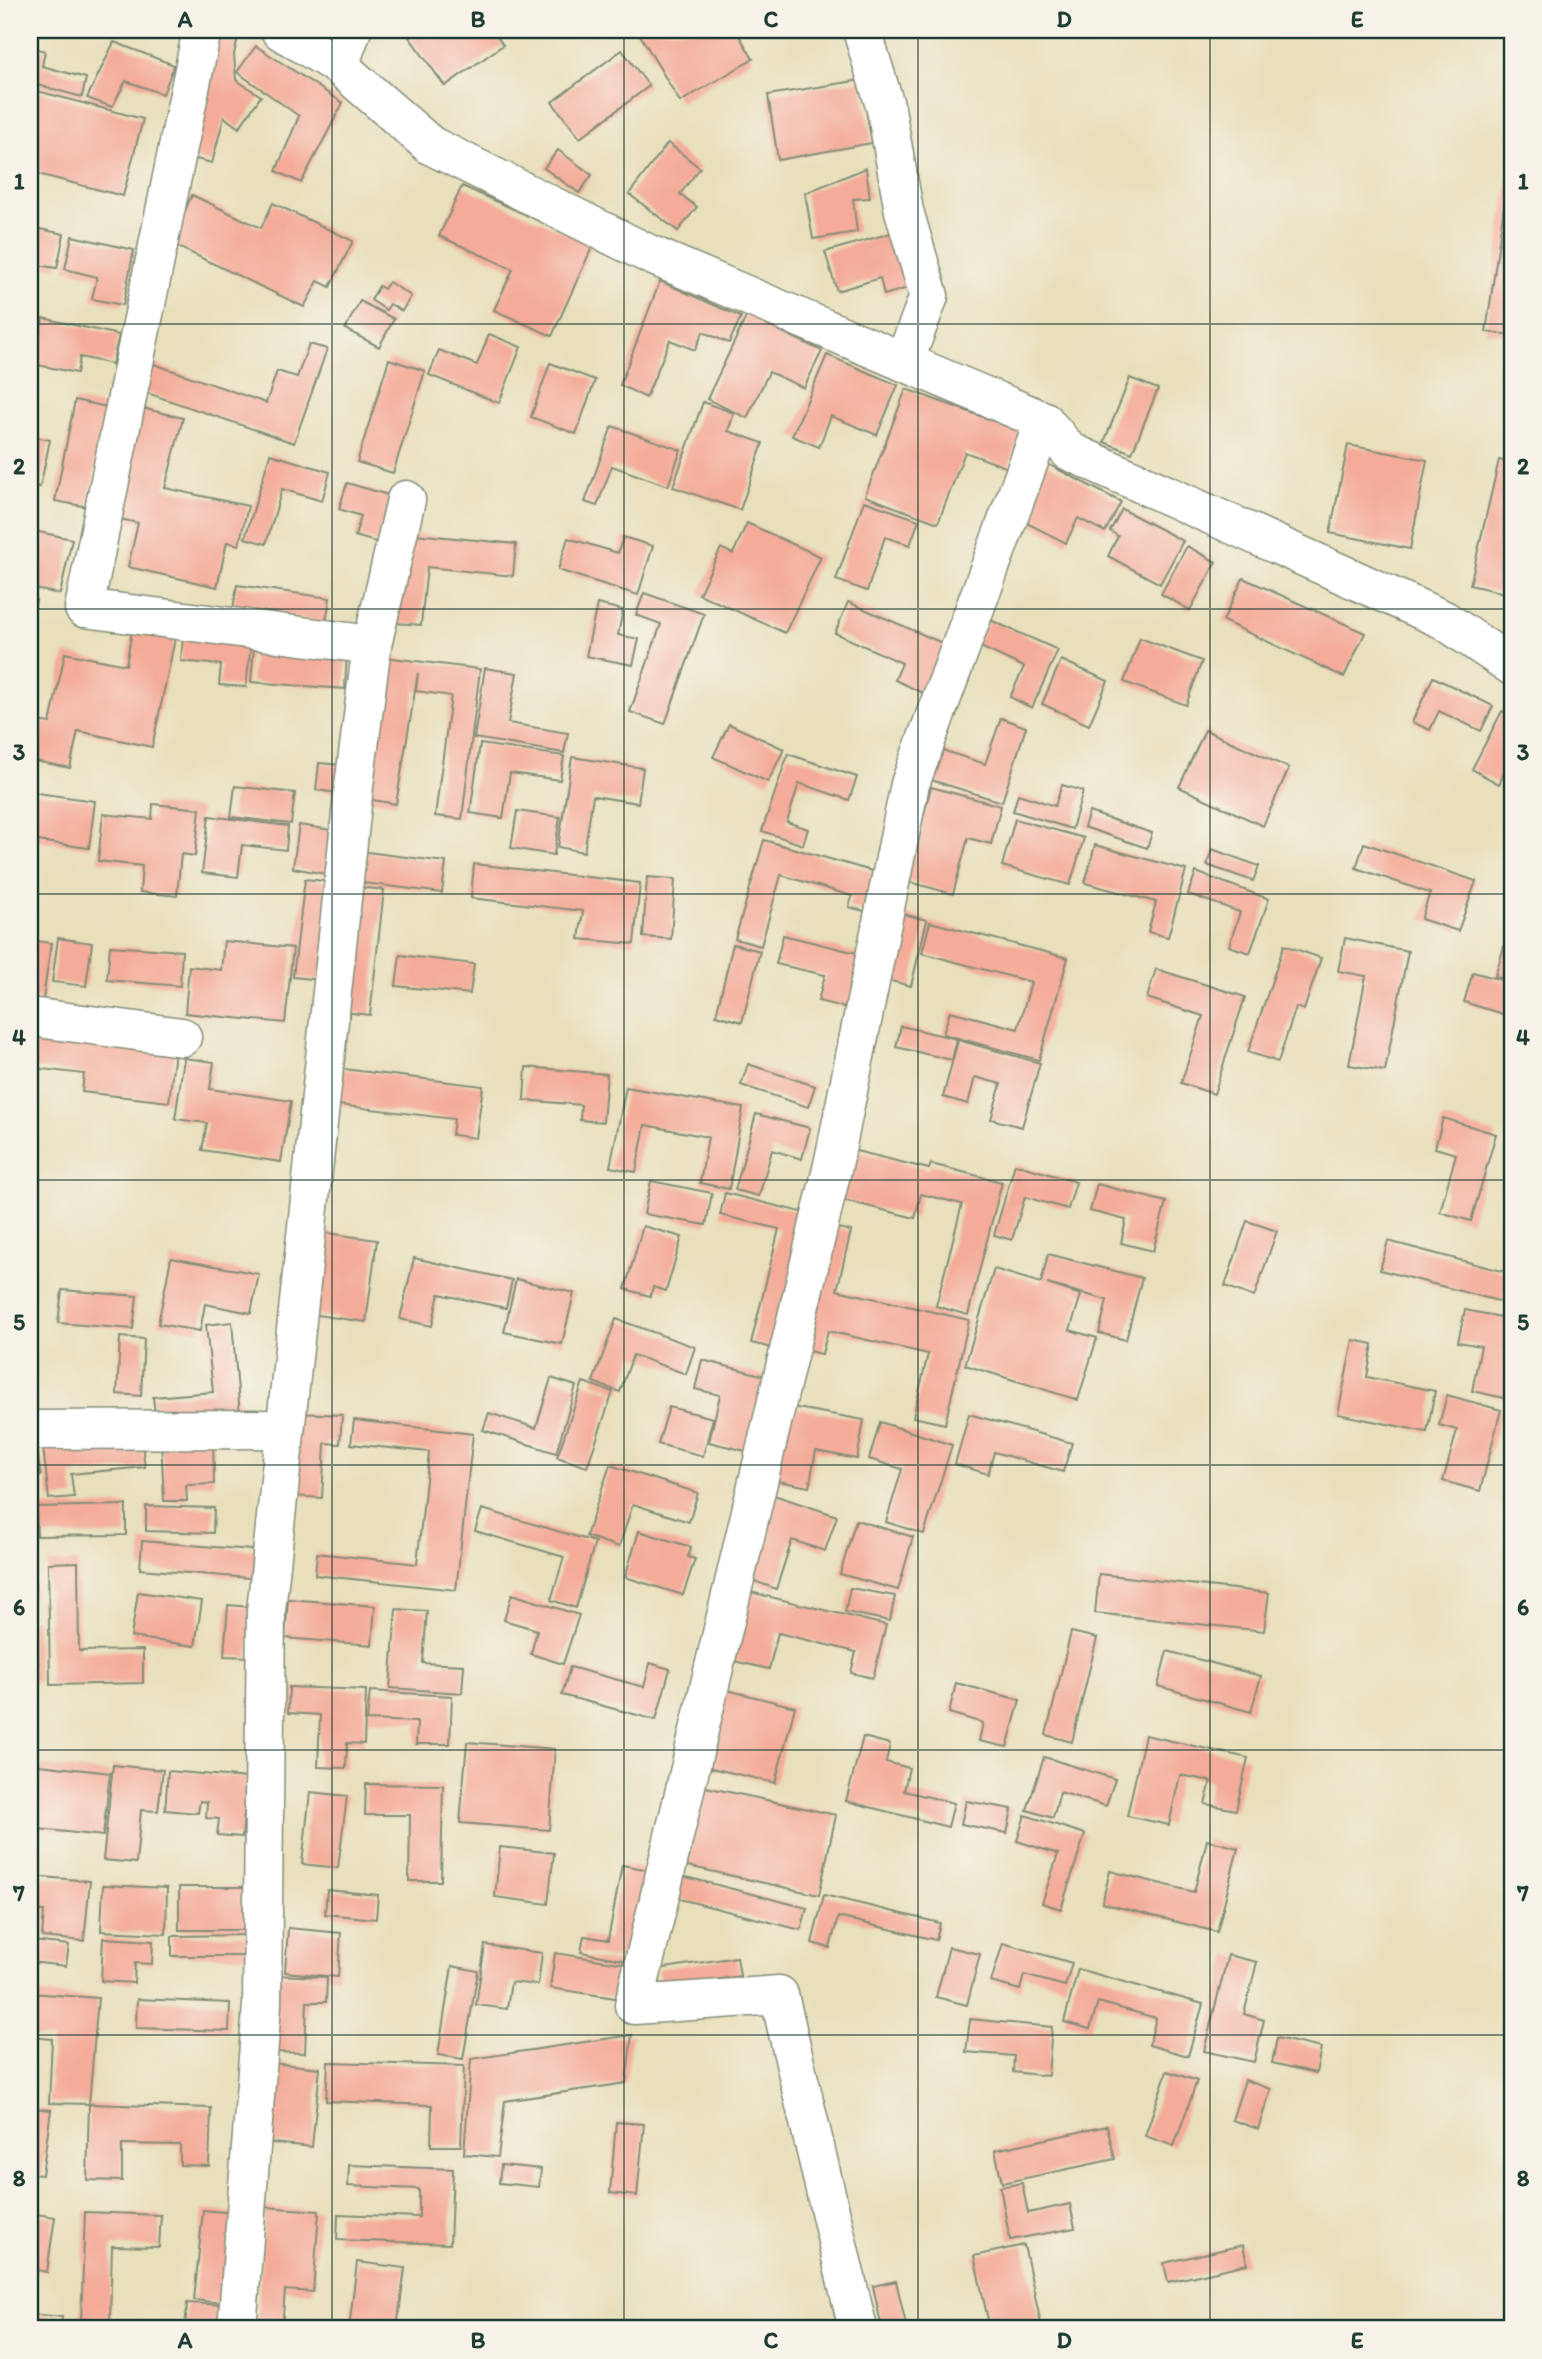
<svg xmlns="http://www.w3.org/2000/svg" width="1542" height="2359" viewBox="0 0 1542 2359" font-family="Itim,sans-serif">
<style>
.building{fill:#f4ab99}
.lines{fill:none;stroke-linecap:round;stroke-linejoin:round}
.minor-casing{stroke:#848e78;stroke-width:41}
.minor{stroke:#fff;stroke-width:38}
.grid{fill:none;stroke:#1f3d34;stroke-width:2;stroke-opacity:0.55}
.neatline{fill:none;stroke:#1f3d34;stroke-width:2.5}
.grid-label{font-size:23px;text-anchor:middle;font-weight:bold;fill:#1f3d34}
</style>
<rect width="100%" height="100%" fill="#f7f3e8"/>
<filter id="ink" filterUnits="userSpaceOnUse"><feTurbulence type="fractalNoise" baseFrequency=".0143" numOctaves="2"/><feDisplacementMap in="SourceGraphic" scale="14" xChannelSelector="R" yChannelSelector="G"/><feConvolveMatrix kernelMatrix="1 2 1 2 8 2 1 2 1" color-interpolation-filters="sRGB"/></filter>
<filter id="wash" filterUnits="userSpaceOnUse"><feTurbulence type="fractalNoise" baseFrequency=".00686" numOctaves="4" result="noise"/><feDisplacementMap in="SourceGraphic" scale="28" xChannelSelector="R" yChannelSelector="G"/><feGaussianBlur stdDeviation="1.57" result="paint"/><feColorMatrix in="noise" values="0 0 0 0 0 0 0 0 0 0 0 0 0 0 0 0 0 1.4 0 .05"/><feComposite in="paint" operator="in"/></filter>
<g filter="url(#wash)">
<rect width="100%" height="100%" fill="#e8dfbb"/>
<g id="blocks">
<g class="building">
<path d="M216 30H227L239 33 234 54 236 80 261 96 239 128 224 117 212 163 184 156Z"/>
<path d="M404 30H493L503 45 445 86Z"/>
<path d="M637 30H736L753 59 680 102Z"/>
<path d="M114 42 174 65 163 94 126 81 112 107 87 98Z"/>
<path d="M256 46 343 103 301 183 276 171 299 116 237 72Z"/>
<path d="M30 47 45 51 42 66 86 78 82 97 30 83Z"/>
<path d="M622 50 649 86 580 138 552 102Z"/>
<path d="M861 80 872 143 778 160 768 95Z"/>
<path d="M30 89 143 119 123 196 30 172Z"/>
<path d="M668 143 700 168 680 194 697 207 678 231 629 194Z"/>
<path d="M558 150 592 175 579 193 544 168Z"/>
<path d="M866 168 870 198 853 199 857 232 813 239 805 193Z"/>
<path d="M1508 178 1512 179V335L1486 332Z"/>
<path d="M462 186 593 245 552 336 494 310 513 269 439 236Z"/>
<path d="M192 195 261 228 273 203 353 241 330 287 318 281 304 307 170 243Z"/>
<path d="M30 227 64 234 57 268 30 264Z"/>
<path d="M905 229 921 284 884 295 880 278 837 291 825 252Z"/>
<path d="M72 236 134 250 123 305 92 299 97 277 65 269Z"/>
<path d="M660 281 741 317 729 343 703 332 695 350 670 340 646 398 620 385Z"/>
<path d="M389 282 411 296 402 311 390 304 386 310 371 300 379 286 384 289Z"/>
<path d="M360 301 394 319 379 347 345 329Z"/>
<path d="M747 315 822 351 804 388 769 372 747 418 707 399Z"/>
<path d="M43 318 119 335 112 364 80 357 77 373 33 364Z"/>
<path d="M489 334 521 347 499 403 429 375 439 350 477 365Z"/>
<path d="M309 344 327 349 294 443 144 392 154 364 266 403 277 371 297 377Z"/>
<path d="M827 355 898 385 877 435 831 416 819 447 792 436Z"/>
<path d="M389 359 425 371 393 473 357 462Z"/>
<path d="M550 363 595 380 576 434 531 417Z"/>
<path d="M1130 378 1158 389 1132 453 1104 442Z"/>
<path d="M30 381 35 382 31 400H30Z"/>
<path d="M906 389 1022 431 1008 468 965 452 938 523 865 496Z"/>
<path d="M75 400 107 407 88 507 55 501Z"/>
<path d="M703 402 734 413 728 431 763 443 740 510 673 487Z"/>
<path d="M138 407 183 418 165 488 248 506 239 545 227 542 217 587 128 567 138 523 111 517Z"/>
<path d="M612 426 681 450 668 486 612 466 597 506 585 502Z"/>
<path d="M30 436 50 440 40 487 30 485Z"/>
<path d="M1348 445 1427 460 1410 549 1330 533Z"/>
<path d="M270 454 330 472 322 501 282 489 266 544 245 538Z"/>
<path d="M1499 460 1512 463V582L1509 594 1470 585Z"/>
<path d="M1042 461 1121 502 1105 532 1078 518 1066 543 1013 516Z"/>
<path d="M347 483 392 496 379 543 355 536 361 516 339 509Z"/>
<path d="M864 501 919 520 910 545 885 537 867 591 836 580Z"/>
<path d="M1122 509 1183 541 1160 584 1108 556 1118 536 1110 531Z"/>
<path d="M747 523 821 557 785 633 699 594 721 548 733 554Z"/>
<path d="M30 530 72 539 60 594 30 588Z"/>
<path d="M404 533 516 544 513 576 427 567 421 625 395 623Z"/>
<path d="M623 537 653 546 638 595 558 570 568 538 618 553Z"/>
<path d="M1187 546 1216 562 1190 610 1161 594Z"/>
<path d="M1243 578 1365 633 1344 677 1223 621Z"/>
<path d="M237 585 330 598 326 622 233 609Z"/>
<path d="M644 593 704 614 665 724 630 712 661 624 636 615Z"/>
<path d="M30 599 36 600 31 623H30Z"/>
<path d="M848 602 947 645 925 694 895 680 902 663 835 633Z"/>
<path d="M597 604 623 610 618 635 639 639 633 665 586 656Z"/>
<path d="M988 619 1058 650 1032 708 1010 697 1024 667 976 645Z"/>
<path d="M132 630 175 639 152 747 78 731 70 768 30 760 36 721 50 723 65 653 126 665Z"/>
<path d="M183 637 251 644 246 687 219 685 221 665 181 661Z"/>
<path d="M1140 638 1202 661 1186 705 1124 682Z"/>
<path d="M254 646 347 653 345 689 251 682Z"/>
<path d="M384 657 480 669 462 819 435 816 451 696 416 691 418 673 396 804 361 798Z"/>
<path d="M1061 660 1108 681 1089 725 1042 704Z"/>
<path d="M485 668 517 673 508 723 568 733 564 753 474 738Z"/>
<path d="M1433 677 1493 706 1481 731 1439 711 1430 730 1412 722Z"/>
<path d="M1502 711 1512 716V757L1499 784 1472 769Z"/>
<path d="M1001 718 1026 727 1002 802 931 780 942 750 985 764Z"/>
<path d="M729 724 784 749 768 782 713 757Z"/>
<path d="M1205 730 1289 768 1263 826 1179 787Z"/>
<path d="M480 744 564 756 560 780 510 773 503 818 470 813Z"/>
<path d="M788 754 857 777 849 800 799 783 787 822 808 829 803 845 762 831Z"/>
<path d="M572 757 643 768 638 803 593 796 584 852 558 847Z"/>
<path d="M319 763 341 765 338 793 316 790Z"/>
<path d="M1512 767V786L1505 783Z"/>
<path d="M1062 785 1083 791 1072 829 1013 811 1018 794 1055 806Z"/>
<path d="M235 786 295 793 291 824 231 817Z"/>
<path d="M931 787 1001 806 991 844 968 838 953 894 906 881Z"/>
<path d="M30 792 95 801 89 848 30 840Z"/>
<path d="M153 804 200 809 195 856 181 854 177 896 140 892 142 866 98 861 103 814 152 819Z"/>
<path d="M517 811 560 817 554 855 511 848Z"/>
<path d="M1089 812 1152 833 1147 848 1084 827Z"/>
<path d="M209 816 288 826 286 850 242 845 238 877 202 873Z"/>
<path d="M1015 819 1084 838 1070 885 1002 866Z"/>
<path d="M299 825 338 831 331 875 293 868Z"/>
<path d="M764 840 882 874 871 913 849 907 852 896 781 875 761 946 735 939Z"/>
<path d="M1364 843 1476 881 1458 931 1421 919 1430 893 1356 868Z"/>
<path d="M30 845 36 847 31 870H30Z"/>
<path d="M1095 845 1186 870 1168 937 1148 932 1156 902 1085 883Z"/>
<path d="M1212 849 1259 866 1253 881 1207 865Z"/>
<path d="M359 851 446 862 442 893 356 882Z"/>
<path d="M474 864 640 883 634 944 579 939 583 911 471 898Z"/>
<path d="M1196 872 1269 899 1250 953 1229 946 1240 912 1188 894Z"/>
<path d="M647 877 675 879 671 939 643 937Z"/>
<path d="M305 879 333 882 321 980 293 977Z"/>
<path d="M357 887 384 890 370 1015 342 1012Z"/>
<path d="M895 912 927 920 911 986 879 978Z"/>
<path d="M930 922 1068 958 1039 1060 943 1034 950 1011 1018 1029 1031 982 922 953Z"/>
<path d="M783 935 865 955 851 1009 818 1001 825 975 776 964Z"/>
<path d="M58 938 92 943 86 986 52 982Z"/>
<path d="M1345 938 1408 951 1385 1071 1349 1065 1366 976 1338 971Z"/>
<path d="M30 940 51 943 43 1000 30 998Z"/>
<path d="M224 941 293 948 285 1023 185 1013 189 966 221 970Z"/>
<path d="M733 944 760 951 742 1022 716 1015Z"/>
<path d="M1284 945 1321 958 1304 1010 1296 1007 1278 1062 1248 1052Z"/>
<path d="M110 946 182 951 180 986 107 980Z"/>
<path d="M1504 947 1512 950V982L1495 976Z"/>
<path d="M400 955 474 964 470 994 396 986Z"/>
<path d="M1156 969 1245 997 1214 1094 1181 1083 1203 1016 1147 998Z"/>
<path d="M1473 972 1512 983V1017L1464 1002Z"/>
<path d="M901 1026 957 1039 952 1060 896 1047Z"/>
<path d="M30 1035 175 1051 169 1102 82 1092 84 1074 34 1068 31 1093 30 1092Z"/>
<path d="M958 1040 1040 1063 1022 1127 991 1119 1001 1084 975 1077 968 1104 943 1097Z"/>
<path d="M184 1058 214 1062 210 1089 291 1101 281 1162 202 1150 207 1123 175 1119Z"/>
<path d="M748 1064 815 1086 808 1107 741 1085Z"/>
<path d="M526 1067 607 1074 603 1122 580 1120 581 1105 524 1100Z"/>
<path d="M335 1068 483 1086 476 1138 452 1135 454 1119 330 1104Z"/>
<path d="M626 1087 743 1108 729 1189 700 1183 708 1137 645 1125 636 1172 610 1167Z"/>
<path d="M756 1114 810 1128 802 1159 772 1150 759 1196 735 1190Z"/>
<path d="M1443 1118 1496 1134 1471 1221 1440 1212 1456 1154 1435 1148Z"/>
<path d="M852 1150 929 1169 931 1164 1002 1182 968 1315 936 1306 962 1204 921 1194 915 1218 839 1199Z"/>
<path d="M1015 1164 1076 1182 1068 1209 1025 1197 1012 1240 994 1235Z"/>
<path d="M651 1181 712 1193 706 1225 644 1214Z"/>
<path d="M1097 1184 1166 1202 1153 1251 1121 1243 1126 1220 1090 1211Z"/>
<path d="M725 1193 805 1213 773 1348 751 1343 779 1229 720 1215Z"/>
<path d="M1247 1221 1277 1231 1254 1297 1225 1286Z"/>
<path d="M824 1225 851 1231 837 1290 969 1320 945 1424 913 1417 928 1354 828 1331 822 1354 795 1348Z"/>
<path d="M643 1226 682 1237 666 1291 653 1287 650 1296 625 1289Z"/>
<path d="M321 1232 377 1240 366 1322 309 1314Z"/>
<path d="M1388 1241 1509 1273 1502 1302 1380 1270Z"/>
<path d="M1048 1254 1142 1278 1126 1340 1099 1333 1107 1300 1047 1284 1081 1295 1070 1330 1097 1338 1078 1400 965 1365 994 1269 1041 1283Z"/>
<path d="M171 1258 259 1274 251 1313 205 1304 200 1331 158 1324Z"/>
<path d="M414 1258 512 1280 506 1308 439 1294 432 1326 400 1319Z"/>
<path d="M516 1279 574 1293 562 1344 504 1332Z"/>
<path d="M62 1290 137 1296 133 1329 58 1323Z"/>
<path d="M1465 1310 1512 1319V1384L1509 1399 1472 1391 1481 1346 1458 1342Z"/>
<path d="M616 1319 695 1347 686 1374 633 1355 620 1392 593 1382Z"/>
<path d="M232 1322 240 1415 156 1423 153 1397 213 1392 206 1325Z"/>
<path d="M120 1337 144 1339 141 1396 117 1394Z"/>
<path d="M1353 1340 1373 1344 1367 1377 1435 1391 1427 1432 1338 1414Z"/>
<path d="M702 1360 773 1378 754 1453 709 1442 720 1395 695 1389Z"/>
<path d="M551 1378 576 1386 556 1453 483 1430 489 1413 536 1428Z"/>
<path d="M583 1382 613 1392 587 1467 557 1457Z"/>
<path d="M1447 1395 1501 1410 1480 1491 1443 1481 1457 1430 1439 1425Z"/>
<path d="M786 1406 864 1420 857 1459 816 1451 809 1487 773 1480Z"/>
<path d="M669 1407 713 1418 703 1456 658 1444Z"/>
<path d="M298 1413 342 1415 340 1444 325 1443 322 1498 293 1496Z"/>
<path d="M969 1414 1072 1443 1063 1472 994 1452 988 1474 955 1464Z"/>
<path d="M354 1420 473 1434 456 1590 315 1575 317 1553 417 1564 429 1452 351 1444Z"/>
<path d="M880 1422 952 1445 924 1534 886 1522 902 1469 869 1459Z"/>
<path d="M141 1436 145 1467 71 1474 74 1497 49 1499 43 1447Z"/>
<path d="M213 1436 214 1484 186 1485 187 1501H164L161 1438Z"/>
<path d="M37 1450 41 1476 30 1478V1451Z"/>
<path d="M610 1465 698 1493 689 1522 633 1504 619 1547 586 1536Z"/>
<path d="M771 1494 837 1516 825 1551 792 1540 776 1589 743 1577Z"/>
<path d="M126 1505V1535L37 1536 36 1507Z"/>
<path d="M146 1506 214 1508 213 1533 146 1531Z"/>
<path d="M482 1509 595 1542 576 1608 551 1600 564 1557 475 1531Z"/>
<path d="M856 1520 913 1537 898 1590 840 1574Z"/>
<path d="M639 1531 691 1547 688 1557 695 1559 683 1595 625 1577Z"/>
<path d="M142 1541 264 1551 261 1579 140 1569Z"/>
<path d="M78 1562 79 1651 143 1650V1683L50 1685 48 1563Z"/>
<path d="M30 1563H34L35 1596 30 1597Z"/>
<path d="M1099 1574 1269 1593 1264 1631 1095 1613Z"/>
<path d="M850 1588 895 1596 890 1621 845 1612Z"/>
<path d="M742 1590 886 1625 873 1678 851 1673 856 1652 778 1633 769 1669 725 1659Z"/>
<path d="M138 1592 202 1601 195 1646 131 1637Z"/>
<path d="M512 1594 579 1615 563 1664 531 1654 537 1630 504 1620Z"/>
<path d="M288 1599 375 1606 372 1645 285 1638Z"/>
<path d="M228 1605 252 1607 248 1657 224 1656Z"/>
<path d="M396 1609 427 1611 423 1663 464 1665 462 1693 390 1688Z"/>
<path d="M30 1620H37L38 1682H30Z"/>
<path d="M1071 1632 1097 1638 1072 1742 1046 1735Z"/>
<path d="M1167 1651 1261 1676 1251 1712 1158 1686Z"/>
<path d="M650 1663 670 1669 656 1720 562 1695 570 1667 644 1687Z"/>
<path d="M956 1683 1020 1700 1007 1747 979 1741 983 1723 949 1713Z"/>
<path d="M289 1687 366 1690 364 1744 347 1743 346 1768 318 1767 320 1715 288 1713Z"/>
<path d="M723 1689 795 1707 775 1783 703 1766Z"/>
<path d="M370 1691 452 1696 450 1744H416L417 1722 367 1720Z"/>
<path d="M1145 1735 1248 1758 1236 1810 1205 1804 1211 1781 1180 1775 1169 1825 1127 1816Z"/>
<path d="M863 1737 890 1744 886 1762 909 1768 904 1791 954 1803 948 1827 846 1801Z"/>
<path d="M467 1742 555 1749 549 1830 460 1823Z"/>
<path d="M1044 1757 1115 1779 1106 1806 1060 1792 1053 1818 1027 1810Z"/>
<path d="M30 1764 110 1773 103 1836 30 1828Z"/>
<path d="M113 1765 163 1770 158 1811 141 1810 136 1863 103 1860Z"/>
<path d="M168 1771 247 1778 242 1837 217 1835 219 1819 206 1818 207 1802 200 1801 198 1813 165 1810Z"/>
<path d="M366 1784 443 1785 441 1881H409L410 1815H365Z"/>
<path d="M701 1786 836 1815 819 1895 683 1865Z"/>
<path d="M310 1792 347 1796 338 1868 302 1864Z"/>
<path d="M966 1801 1012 1809 1007 1833 961 1824Z"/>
<path d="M1025 1815 1085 1834 1061 1909 1042 1903 1058 1854 1017 1841Z"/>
<path d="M1207 1840 1238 1848 1217 1932 1102 1903 1110 1871 1194 1892Z"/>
<path d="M500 1847 554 1853 548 1904 495 1897Z"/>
<path d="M622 1865 650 1870 633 1962 581 1952 584 1936 608 1940Z"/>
<path d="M678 1875 807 1908 801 1930 672 1897Z"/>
<path d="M30 1876 90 1881 84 1941 42 1937 44 1911 30 1910Z"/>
<path d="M103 1885 167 1888 166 1934 101 1931Z"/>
<rect x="179" y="1887" width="75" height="43"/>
<path d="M327 1890 378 1895 376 1919 325 1914Z"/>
<path d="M824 1895 940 1923 936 1940 838 1917 830 1948 812 1943Z"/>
<path d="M288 1928 341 1933 338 1977 285 1972Z"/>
<path d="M250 1935V1956H172V1936Z"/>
<path d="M103 1938 153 1941 152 1964 135 1963 134 1983 101 1981Z"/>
<path d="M32 1941 69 1945 66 1966 30 1962Z"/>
<path d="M1003 1943 1072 1963 1065 1986 1024 1975 1020 1990 991 1982Z"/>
<path d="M485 1945 542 1953 538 1985 511 1982 507 2009 476 2005Z"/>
<path d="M949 1947 980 1954 967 2005 936 1997Z"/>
<path d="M555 1953 633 1965 628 2000 550 1988Z"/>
<path d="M1228 1955 1257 1962 1244 2014 1264 2020 1254 2062 1204 2051Z"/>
<path d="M737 1957 740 1976 661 1988 658 1969Z"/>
<path d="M452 1966 478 1971 463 2059 438 2055Z"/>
<path d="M1078 1969 1203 2004 1188 2056 1149 2045 1156 2018 1098 2002 1090 2029 1064 2022Z"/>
<path d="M274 1975 327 1977 326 2002H307L305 2053 272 2052Z"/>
<path d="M30 1993 98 1998 89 2104 49 2103 52 2039 30 2037Z"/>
<path d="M137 1999 230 2003 229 2031 136 2028Z"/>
<path d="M970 2019 1052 2027 1048 2076 1013 2072 1014 2056 966 2052Z"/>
<path d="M632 2035 626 2083 505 2101 498 2157 464 2154 471 2059Z"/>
<path d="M1277 2038 1321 2048 1316 2073 1272 2063Z"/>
<path d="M328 2062 464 2066 461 2146H431L432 2105 326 2101Z"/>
<path d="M271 2063 320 2068 312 2147 263 2142Z"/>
<path d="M1167 2071 1197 2081 1174 2146 1145 2136Z"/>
<path d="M1245 2080 1271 2089 1258 2129 1232 2120Z"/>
<path d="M89 2104 211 2108 209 2166 180 2165V2145L122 2144V2181L87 2180Z"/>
<path d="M30 2108 51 2110 42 2175 30 2174Z"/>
<path d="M616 2122 644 2124 637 2196 610 2193Z"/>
<path d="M1107 2126 1115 2159 1002 2183 995 2150Z"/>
<path d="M349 2165 453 2169 450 2244 337 2240 338 2214 419 2217V2189L348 2186Z"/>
<path d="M501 2165 541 2169 539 2187 499 2183Z"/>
<path d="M1022 2183 1028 2213 1070 2204 1075 2228 1010 2240 1000 2187Z"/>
<path d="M265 2207 319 2211 313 2292 285 2290 282 2329H256Z"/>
<path d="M203 2210 233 2213 223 2303 194 2300Z"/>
<path d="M85 2212 161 2215 159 2247 112 2246 110 2322 81 2321Z"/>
<path d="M30 2213 55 2217 47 2272 30 2269Z"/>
<path d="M1024 2245 1042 2329H990L974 2256Z"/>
<path d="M1243 2245 1247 2264 1168 2282 1164 2263Z"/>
<path d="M357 2262 405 2268 397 2329H349Z"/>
<path d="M896 2281 907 2329H882L873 2286Z"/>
<path d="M187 2303 226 2305 225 2329H185Z"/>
<path d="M30 2314 62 2317 61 2329H30Z"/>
<path d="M138 2322 177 2323V2329H138Z"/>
</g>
</g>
</g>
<g filter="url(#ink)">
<use href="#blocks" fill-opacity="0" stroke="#848e78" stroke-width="2"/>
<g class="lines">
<defs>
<g id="minor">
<path d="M202 30 84 608 372 645"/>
<path d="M280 30 339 66 430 145 649 254 1044 421 1069 451 1444 620 1512 666"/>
<path d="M862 30 886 109 904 211 929 296 904 362"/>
<path d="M339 66 352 30"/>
<path d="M30 1017 182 1037"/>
<path d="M30 1430 285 1429"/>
<path d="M237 2329 262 2005 266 1611 354 786 372 645 406 500"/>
<path d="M858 2329 779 1995 634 2005 833 1165 910 784 1044 421"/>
</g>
</defs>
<use href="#minor" class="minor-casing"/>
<use href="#minor" class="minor"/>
</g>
</g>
<path class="grid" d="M332 30V2329M624 30V2329M918 30V2329M1210 30V2329M30 324H1512M30 609H1512M30 894H1512M30 1180H1512M30 1465H1512M30 1750H1512M30 2035H1512"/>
<rect width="1542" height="2359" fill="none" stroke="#f7f3e8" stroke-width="77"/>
<rect x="38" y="38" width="1466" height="2282" class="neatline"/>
<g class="grid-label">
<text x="185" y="27">A</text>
<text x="478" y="27">B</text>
<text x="771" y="27">C</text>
<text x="1064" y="27">D</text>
<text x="1357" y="27">E</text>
<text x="19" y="189">1</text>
<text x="1523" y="189">1</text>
<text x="19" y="474">2</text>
<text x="1523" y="474">2</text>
<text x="19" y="760">3</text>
<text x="1523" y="760">3</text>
<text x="19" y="1045">4</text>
<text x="1523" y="1045">4</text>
<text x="19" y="1330">5</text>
<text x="1523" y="1330">5</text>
<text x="19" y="1615">6</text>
<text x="1523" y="1615">6</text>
<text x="19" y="1901">7</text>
<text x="1523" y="1901">7</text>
<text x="19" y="2186">8</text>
<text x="1523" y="2186">8</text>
<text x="185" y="2348">A</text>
<text x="478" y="2348">B</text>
<text x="771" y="2348">C</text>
<text x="1064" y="2348">D</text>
<text x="1357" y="2348">E</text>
</g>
</svg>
